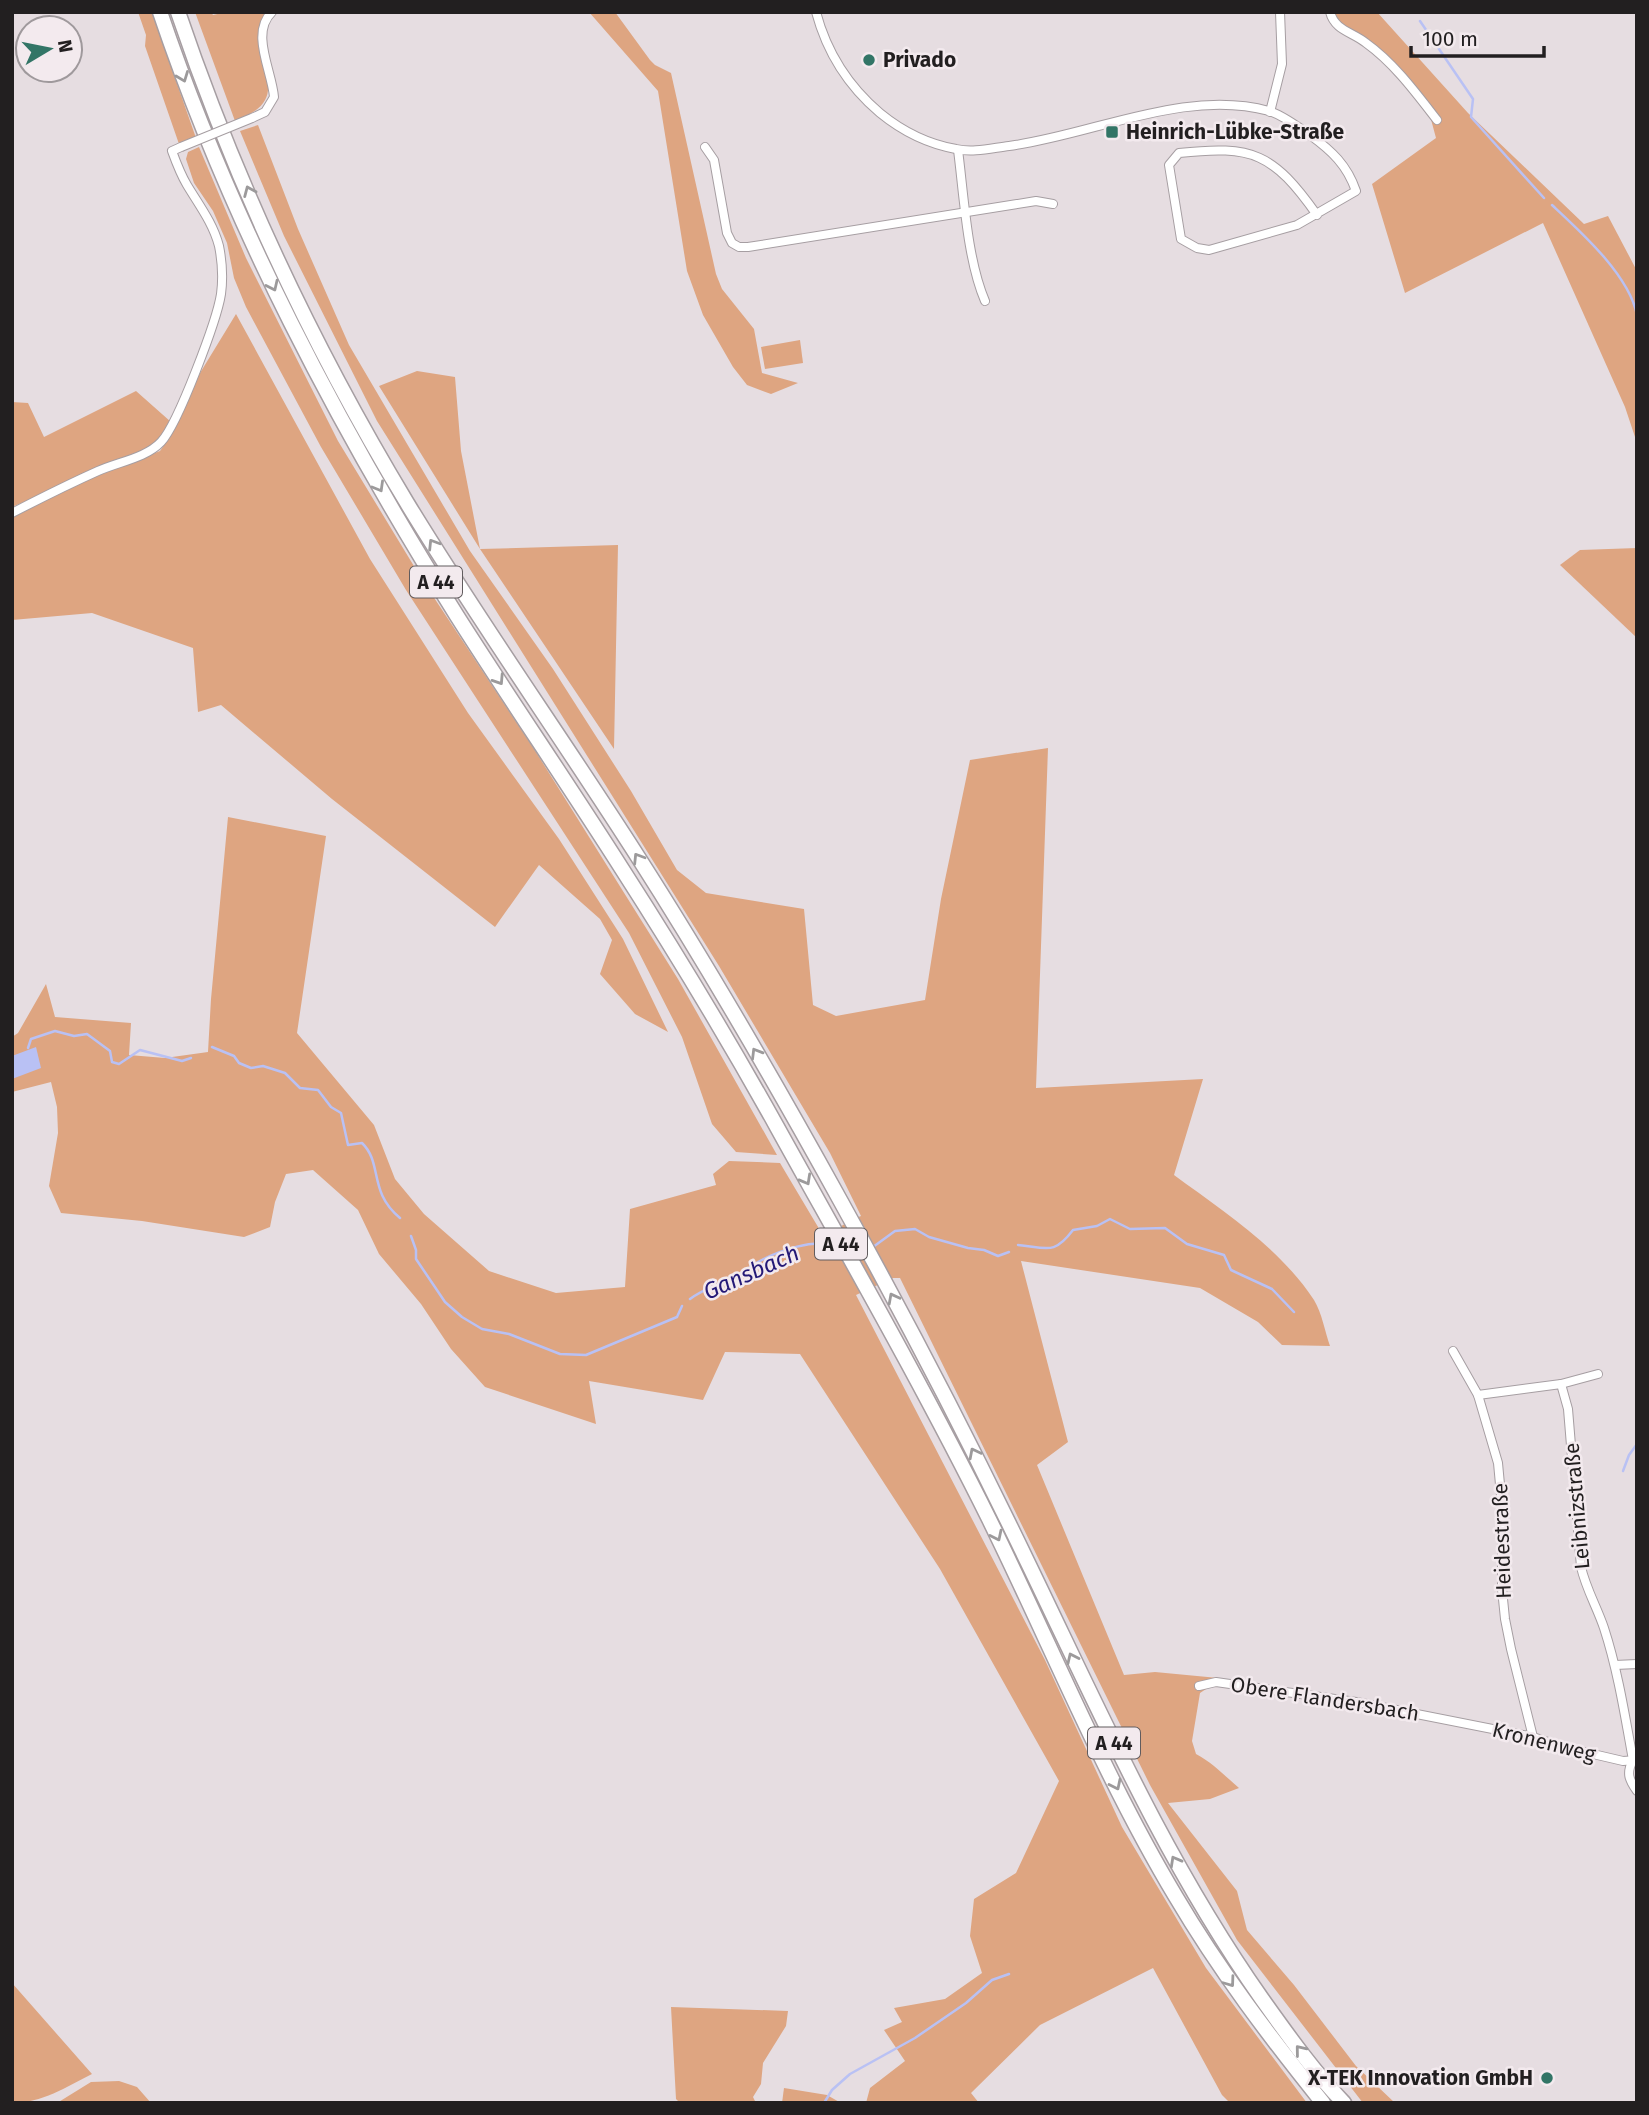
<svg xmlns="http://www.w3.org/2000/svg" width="1649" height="2115" viewBox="0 0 1649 2115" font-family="'Fira Sans',sans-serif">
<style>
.green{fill:#dea581}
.water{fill:#b9c1f4}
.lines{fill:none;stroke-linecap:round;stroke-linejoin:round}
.stream{stroke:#b9c1f4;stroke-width:2.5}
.street-casing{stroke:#a69ea2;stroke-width:10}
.highway-casing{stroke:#a69ea2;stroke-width:17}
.street{stroke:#fff;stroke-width:8}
.highway{stroke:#fff;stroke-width:14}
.street-bridge-casing{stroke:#a69ea2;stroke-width:10;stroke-linecap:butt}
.street-bridge{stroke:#fff;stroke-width:8}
.oneway{stroke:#9c9a9b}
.poi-dot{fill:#327566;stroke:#f3eaee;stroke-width:2.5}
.labels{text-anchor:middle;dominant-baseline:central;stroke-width:5;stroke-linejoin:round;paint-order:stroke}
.shield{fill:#f3eaee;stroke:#615c5e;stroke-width:2}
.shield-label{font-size:19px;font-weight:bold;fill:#221f20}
.poi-label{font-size:21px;font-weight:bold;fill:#221f20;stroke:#f3eaee;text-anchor:start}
.street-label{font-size:21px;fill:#221f20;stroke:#f3eaee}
.water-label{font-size:23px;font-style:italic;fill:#241977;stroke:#f3eaee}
</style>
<rect width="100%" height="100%" fill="#e6dde1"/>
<g class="green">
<path d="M138 12H152L196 138 179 144 145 46 146 35Z"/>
<path d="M195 12H211L213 15 226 12H267C234 55 307 94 235 121Z"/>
<path d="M589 12H615L650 60 655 65 671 73 716 274 722 289 754 329 762 373 798 383 771 394 747 385 733 367 703 315 687 271 658 91Z"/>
<path d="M1329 12H1377L1468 113 1584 224 1608 216 1637 271V443L1625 407 1543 223 1405 293 1372 184 1436 138 1429 112 1365 39 1336 23Z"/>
<path d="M258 125 298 229 349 345 470 551 553 669 631 791 677 870 706 893 804 909 813 1005 836 1016 925 1000 941 899 970 760 1048 748 1036 1088 1203 1079 1174 1175C1223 1211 1280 1248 1314 1300 1322 1313 1325 1332 1330 1346L1282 1345 1258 1322 1200 1288 1021 1261 1068 1442 1037 1465 1124 1675 1155 1672 1218 1678V1687H1209L1200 1693 1192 1741 1196 1754C1213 1763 1225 1776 1239 1788L1210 1799 1168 1803 1237 1891 1247 1930 1294 1985 1356 2066 1395 2103H1363L1237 1940 1150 1785 900 1278H893L856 1295 1045 1660 1122 1827 1206 1968 1307 2103H1230L1222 2095 1153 1968 1040 2025 971 2093 979 2103H866L870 2088 905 2061 884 2030 902 2022 894 2008 945 1999 982 1973 970 1936 974 1899 1016 1873 1059 1781 940 1569 800 1354 725 1352 703 1400 589 1381 596 1424 485 1387 451 1349 421 1304 379 1254 358 1210 313 1170 286 1174 275 1202 270 1227 244 1237 142 1221 61 1213 49 1186 58 1133 57 1107 51 1082 12 1092V1037L18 1033 46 984 55 1017 131 1023 129 1055 165 1058 208 1052 211 999 228 817 326 836 297 1033 374 1125 395 1179 424 1214 489 1271 556 1293 625 1287 630 1209 716 1185 713 1174 729 1161 780 1163 824 1237 851 1220 861 1216 830 1153 719 966 377 421 284 236 240 131Z"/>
<path d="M199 147 246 258 338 441 423 581 534 749 678 979 777 1155 736 1152 712 1124 682 1037 629 933 406 590 321 447 246 307 234 278 227 243 213 211 194 183 186 159 188 152Z"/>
<path d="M236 314 370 559 468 713 559 839 623 939 668 1032 635 1014 600 974 612 940 600 919 539 865 495 927 332 799 221 705 198 712 193 648 92 613 12 620V510L160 451 172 434 200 373Z"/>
<path d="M800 340 803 363 765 369 761 347Z"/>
<path d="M417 371 455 377 461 451 480 549 618 545 614 749 480 549 379 386Z"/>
<path d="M136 391 171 422 154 445 145 450 12 507V402L28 403 44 437Z"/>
<path d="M1637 548V638L1560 565 1580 550Z"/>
<path d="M12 1983 92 2074C66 2087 42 2103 12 2103Z"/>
<path d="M671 2007 788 2011 786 2026 763 2063 761 2084 753 2097 756 2103H680L676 2099Z"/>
<path d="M119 2081 137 2087 151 2103H57L91 2082Z"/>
<path d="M784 2088 827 2095 841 2103H782Z"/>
</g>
<path class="water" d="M36 1047 41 1068 12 1079V1056Z"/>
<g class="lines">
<g class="stream">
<path d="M1420 21 1473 99 1471 117 1544 198"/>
<path d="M1552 205C1581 232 1629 275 1637 315"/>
<path d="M212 1047 234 1056 239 1063 251 1068 263 1066 285 1073 300 1088 318 1090 331 1107 341 1113 348 1145 362 1143C383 1163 368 1192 400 1218"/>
<path d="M28 1048 31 1039 55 1031 74 1036 87 1034 110 1051 112 1062 119 1064 140 1050 182 1061 191 1058"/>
<path d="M411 1236 416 1250V1259L445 1302 462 1317 482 1329 509 1334 560 1354 586 1355 677 1317 682 1306"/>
<path d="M1018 1245C1048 1248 1054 1255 1073 1230L1097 1226 1110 1219 1130 1229 1165 1228 1187 1244 1224 1255 1231 1270 1272 1289 1294 1312"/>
<path d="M873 1247 895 1231 915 1229 929 1237 968 1248 984 1250 998 1256 1009 1252"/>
<path d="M690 1299C704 1288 719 1285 734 1277 742 1273 750 1267 758 1262 778 1251 813 1238 837 1246"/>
<path d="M1623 1471 1629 1455 1637 1444"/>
<path d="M824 2103 832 2090 850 2074 915 2038 966 2003 992 1980 1009 1974"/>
</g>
<defs>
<g id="street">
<path d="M816 12C827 53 848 86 880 113 902 131 928 144 956 149 973 153 992 148 1009 146 1093 135 1185 88 1269 111 1283 115 1298 127 1310 135 1332 151 1347 165 1356 191L1297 225 1209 250 1197 248 1181 239 1169 165 1179 153C1253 145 1273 153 1317 215"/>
<path d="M1330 12C1335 31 1353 32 1366 43 1394 63 1416 93 1437 120"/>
<path d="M1270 112 1282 64 1280 12"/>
<path d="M252 118 265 112 274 97C272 71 250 33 272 12"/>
<path d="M705 147 714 160 727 233 732 243 739 247H748L1036 201 1053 204"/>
<path d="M958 150C964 196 967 259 985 301"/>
<path d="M12 513C41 498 69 484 98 471 118 462 146 458 161 442 178 424 217 320 221 294 223 279 222 261 219 246 213 223 199 205 187 185 181 175 176 162 172 151L181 147"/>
<path d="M1453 1351 1478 1395 1498 1463 1502 1506V1589L1505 1619 1511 1649 1533 1737"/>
<path d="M1561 1384 1598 1374"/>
<path d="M1478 1395 1561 1384 1568 1409 1581 1567C1586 1589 1597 1607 1604 1628 1618 1671 1625 1716 1633 1760 1626 1773 1629 1780 1637 1791"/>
<path d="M1615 1665 1637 1664"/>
<path d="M1199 1686 1216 1682 1356 1702 1533 1737 1563 1747 1623 1761 1637 1760"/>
</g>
<g id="highway">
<path d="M160 12C232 225 338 426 457 616 511 701 568 784 622 869 676 953 728 1039 777 1127 849 1257 923 1386 989 1519 1051 1645 1104 1777 1176 1897 1219 1970 1270 2037 1323 2103"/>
<path d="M178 12C236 183 314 349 407 503 480 623 562 738 638 857 709 968 776 1084 840 1200 906 1319 969 1440 1028 1563 1101 1714 1165 1861 1262 1999 1287 2034 1313 2071 1344 2103"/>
</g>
</defs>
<use href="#street" class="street-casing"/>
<use href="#highway" class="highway-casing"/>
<use href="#street" class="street"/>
<use href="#highway" class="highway"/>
<defs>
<path id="street-bridge" d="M181 147 252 118"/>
</defs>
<use href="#street-bridge" class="street-bridge-casing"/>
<use href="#street-bridge" class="street-bridge"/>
</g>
<defs><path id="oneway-chevron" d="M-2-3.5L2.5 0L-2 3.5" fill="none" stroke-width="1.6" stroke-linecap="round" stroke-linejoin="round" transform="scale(1.75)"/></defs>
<g class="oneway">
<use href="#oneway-chevron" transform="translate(183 77) rotate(69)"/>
<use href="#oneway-chevron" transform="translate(249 191) rotate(-113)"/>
<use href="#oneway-chevron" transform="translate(273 286) rotate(65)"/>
<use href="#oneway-chevron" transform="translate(379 487) rotate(60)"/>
<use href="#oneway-chevron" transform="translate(433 544) rotate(-122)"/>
<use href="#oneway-chevron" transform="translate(499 680) rotate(57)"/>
<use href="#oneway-chevron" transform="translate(638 858) rotate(-122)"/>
<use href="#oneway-chevron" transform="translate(756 1053) rotate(-121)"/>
<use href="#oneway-chevron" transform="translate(806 1180) rotate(61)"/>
<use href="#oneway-chevron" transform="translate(893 1298) rotate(-118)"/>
<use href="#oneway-chevron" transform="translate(974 1453) rotate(-117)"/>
<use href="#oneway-chevron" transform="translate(997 1536) rotate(64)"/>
<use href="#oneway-chevron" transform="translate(1072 1658) rotate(-115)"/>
<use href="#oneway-chevron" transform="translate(1116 1785) rotate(64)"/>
<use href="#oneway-chevron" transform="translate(1175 1861) rotate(-119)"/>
<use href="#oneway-chevron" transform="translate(1230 1982) rotate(54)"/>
<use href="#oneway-chevron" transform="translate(1300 2050) rotate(-129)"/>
</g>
<g class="poi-dot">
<circle cx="869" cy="60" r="7"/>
<rect x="1105" y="125" width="14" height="14" rx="3.5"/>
<circle cx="1547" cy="2078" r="7"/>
</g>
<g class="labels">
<g class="shield">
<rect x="410" y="566.5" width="52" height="31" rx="5"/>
<rect x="815" y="1228.5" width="52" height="31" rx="5"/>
<rect x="1088" y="1727.5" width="52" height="31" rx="5"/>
</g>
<g class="shield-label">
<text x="436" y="582">A 44</text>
<text x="841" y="1244">A 44</text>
<text x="1114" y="1743">A 44</text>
</g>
<g class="poi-label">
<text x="883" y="60">Privado</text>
<text x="1126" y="132">Heinrich-Lübke-Straße</text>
<text x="1533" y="2078" text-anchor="end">X-TEK Innovation GmbH</text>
</g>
<g class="street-label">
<text transform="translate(1577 1506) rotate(-95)">Leibnizstraße</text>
<text transform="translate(1502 1541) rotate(-92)">Heidestraße</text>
<text transform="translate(1325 1699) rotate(9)">Obere Flandersbach</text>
<text transform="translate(1544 1742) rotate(14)">Kronenweg</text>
</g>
<g class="water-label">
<text transform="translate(751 1272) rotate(-24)">Gansbach</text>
</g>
</g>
<rect width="1649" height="2115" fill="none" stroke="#221f20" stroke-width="28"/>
<g transform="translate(49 49) rotate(80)"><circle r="33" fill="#f3eaee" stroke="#9f999c" stroke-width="2"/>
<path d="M0-5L12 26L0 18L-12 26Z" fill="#327566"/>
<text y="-10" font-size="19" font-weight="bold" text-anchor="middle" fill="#221f20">N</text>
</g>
<path d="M1411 46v10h133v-10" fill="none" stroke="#221f20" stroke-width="3.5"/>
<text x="1422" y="46" font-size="21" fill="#221f20" stroke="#f3eaee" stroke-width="5" paint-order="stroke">100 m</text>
</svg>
